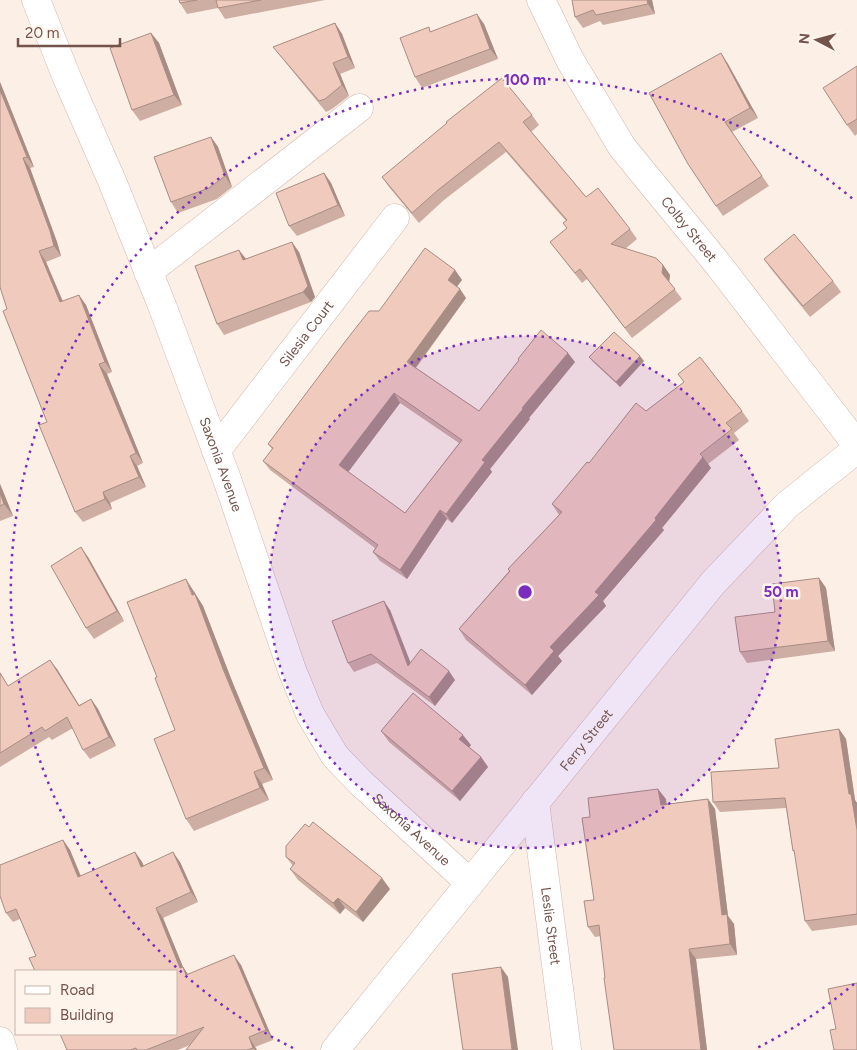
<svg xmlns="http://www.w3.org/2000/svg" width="857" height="1050" viewBox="0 0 857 1050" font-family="Figtree,sans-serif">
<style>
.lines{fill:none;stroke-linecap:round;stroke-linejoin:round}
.minor-casing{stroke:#cfb8af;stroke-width:29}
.tertiary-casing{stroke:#cfb8af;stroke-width:29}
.secondary-casing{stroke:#d2b7ac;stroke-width:29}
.minor{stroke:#fff;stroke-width:28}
.tertiary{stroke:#fff;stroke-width:28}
.secondary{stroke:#fff;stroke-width:28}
.wall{fill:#ceaea3;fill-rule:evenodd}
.shaded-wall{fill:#a88d84}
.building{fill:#f0cabd;stroke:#a88d84;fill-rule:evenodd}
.ring{fill:none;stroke:#7b2cbf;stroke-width:2.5;stroke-dasharray:2.5 5}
.labels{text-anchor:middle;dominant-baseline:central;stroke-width:5;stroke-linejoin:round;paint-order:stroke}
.street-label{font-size:14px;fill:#74534b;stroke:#fef4eb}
.centre{fill:#7b2cbf;stroke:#fef4eb;stroke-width:2.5}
.ring-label{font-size:15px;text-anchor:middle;font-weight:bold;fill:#7b2cbf;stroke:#fef4eb;stroke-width:5;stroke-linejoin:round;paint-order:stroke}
</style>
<rect width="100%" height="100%" fill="#fcefe5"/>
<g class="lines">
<defs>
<g id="minor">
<path id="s1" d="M36 0 67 78 112 181 163 308 228 482 292 670 310 714 335 756 361 783 470 883"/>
<path id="s2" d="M541 0 570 60 622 147 717 263 857 445"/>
<path d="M148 272 359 108"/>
<path id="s3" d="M216 451 395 218"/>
<path id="s4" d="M535 802 567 1050"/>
</g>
<g id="tertiary">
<path id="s5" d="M335 1050 713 583 787 505 857 449"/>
</g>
<path id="secondary" d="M0 1041 3 1050"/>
</defs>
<use href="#minor" class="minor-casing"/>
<use href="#tertiary" class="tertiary-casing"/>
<use href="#secondary" class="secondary-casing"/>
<use href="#minor" class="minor"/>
<use href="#tertiary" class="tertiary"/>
<use href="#secondary" class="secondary"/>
</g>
<g class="wall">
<path d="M179 0H325L225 19 218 8 187 14 180 3Z"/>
<path d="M572 0H652L655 14 603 25 600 21 583 28 575 17Z"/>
<path d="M335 23 342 34 355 68 340 74 349 96 332 109 326 112 281 57 273 47Z"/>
<path d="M484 24 498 59 422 88 415 77 432 31Z"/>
<path d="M151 33 159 43 182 105 140 121 132 110Z"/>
<path d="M721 53 728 64 758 118 732 132 769 186 723 216 716 206Z"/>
<path d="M857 66V134L855 136 847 125Z"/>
<path d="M0 82 34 167 30 168 57 242 61 256 46 262 63 301 86 305 112 372 107 374 143 463 137 466 146 487 110 503 112 509 83 522 75 512 47 422 0 287Z"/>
<path d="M532 115 539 125 531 132 586 197 630 229 637 239 625 249 663 265 670 275 669 282 682 299 632 338 587 279 582 283 550 242 567 228 563 223 566 221 506 152 444 200 419 223 389 187 382 177Z"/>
<path d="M211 137 218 147 232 187 217 199 178 213 171 202Z"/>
<path d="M324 173 331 183 345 216 297 236 289 226Z"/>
<path d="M299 252 315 297 311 302 224 335 217 324 246 259Z"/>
<path d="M764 259 833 281 841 292 810 317 771 269Z"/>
<path d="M455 270 462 280 457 286 466 298 416 368 479 411 519 360 518 359 575 362 529 418 530 419 490 469 492 472 452 523 447 519 407 579 380 561 373 552 375 548 270 470 263 461 272 449 268 444 379 311ZM400 403 459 443 405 513 348 472Z"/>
<path d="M589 357 644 361 620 387 593 362Z"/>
<path d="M678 374 742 411 749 421 734 433 739 440 708 464 711 468 662 528 664 530 603 601 606 606 558 656 562 661 532 695 466 640 459 629 509 571 508 569 559 515 552 504 589 463 646 411 684 382Z"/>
<path d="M0 484 13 516 0 521Z"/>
<path d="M88 557 124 621 94 639 86 628Z"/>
<path d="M819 578 826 588 835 651 747 663 740 652 775 612Z"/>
<path d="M194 591 196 595 203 606 232 681 273 780 262 784 269 800 194 831 186 819 175 730 157 677Z"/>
<path d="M390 610 410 663 455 680 435 706 377 663 354 672 348 663Z"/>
<path d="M57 669 79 705 91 699 98 709 116 746 90 759 83 750 73 728 52 740 49 737 0 767V672L8 686Z"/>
<path d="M839 729 846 739 855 800 857 803V925L812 931 805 921 795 852 793 851 786 808 720 812 713 802 779 768Z"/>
<path d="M381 731 471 745 469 747 481 757 488 767 460 801 389 742Z"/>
<path d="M666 799V804L708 799 715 809 728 916 734 924 737 955 696 959 707 1050H614L601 936 595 937 588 927 594 900 590 817Z"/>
<path d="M63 840 70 850 81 876 135 852 142 862 144 866 180 862 198 902 163 918 183 967 188 975 241 965 273 1040 255 1047 257 1050H186L190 1045 178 1050H67L36 956 20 919 13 922 6 913Z"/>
<path d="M286 857 390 889 363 922 345 908 340 914 298 880 290 869 293 866Z"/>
</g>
<g class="shaded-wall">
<path d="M647 0H652L655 14 648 4Z"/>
<path d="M477 14 484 24 498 59 490 49Z"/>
<path d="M335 23 342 34 355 68 348 57Z"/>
<path d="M151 33 159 43 182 105 174 95Z"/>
<path d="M721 53 728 64 758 118 750 108Z"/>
<path d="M333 63 340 74 349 96 342 85Z"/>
<path d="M0 82 34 167 27 157 0 90Z"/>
<path d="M211 137 218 147 232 187 225 176Z"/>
<path d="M23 158 30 168 57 242 61 256 54 246Z"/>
<path d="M324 173 331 183 345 216 338 205Z"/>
<path d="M292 242 299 252 315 297 311 302 303 292Z"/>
<path d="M239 250 247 260H243Z"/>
<path d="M39 251 46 262 67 312 60 302Z"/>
<path d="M663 265 670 275 669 283 662 273Z"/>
<path d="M455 270 462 280 455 289 448 280Z"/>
<path d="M460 289 466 298 413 371 407 362Z"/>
<path d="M79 295 86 305 112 372 105 362Z"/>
<path d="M568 353 575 362 529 418 530 419 490 469 492 472 452 523 446 514 482 460 522 408Z"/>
<path d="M640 356 644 361 620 387 616 382Z"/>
<path d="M99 364 107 374 143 463 136 453Z"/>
<path d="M394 393 400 403 346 475 339 465Z"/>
<path d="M130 456 137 466 146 487 139 477Z"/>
<path d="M703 457 711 468 662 528 664 530 603 601 606 606 558 656 562 661 532 695 525 685 550 647Z"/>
<path d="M0 484 13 516 4 504 0 493Z"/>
<path d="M103 492 110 503 112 509 105 499Z"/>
<path d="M440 510 447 519 407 579 400 570Z"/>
<path d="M81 547 88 557 124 621 117 611Z"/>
<path d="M819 578 826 588 835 651 828 641Z"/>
<path d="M186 579 203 606 232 681 273 780 264 768Z"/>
<path d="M384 601 390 610 415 674 408 666Z"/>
<path d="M50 660 57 669 85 715 79 706Z"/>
<path d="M449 671 455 680 435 706 429 697Z"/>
<path d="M91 699 98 709 116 746 109 737Z"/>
<path d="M839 729 846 739 855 800 857 803V830L849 794Z"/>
<path d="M463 735 471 745 467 750 459 739Z"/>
<path d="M481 757 488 767 460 801 452 791Z"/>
<path d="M254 772 262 784 269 800 260 788Z"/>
<path d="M658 789 666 799 668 815 661 805Z"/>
<path d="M708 799 715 809 728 916 734 924 737 955 730 944 722 915Z"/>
<path d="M63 840 70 850 85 887 78 877Z"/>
<path d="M135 852 142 862 148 877 141 867Z"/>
<path d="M173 852 180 862 198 902 191 892Z"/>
<path d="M382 878 390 889 363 922 356 912Z"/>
<path d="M338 898 345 908 340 914 333 903Z"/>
<path d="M156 908 163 918 183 967 190 977 186 976 180 968Z"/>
<path d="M689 949 696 959 707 1050H701Z"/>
<path d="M234 955 241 965 273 1040 266 1030Z"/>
<path d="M501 967 508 977 518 1050H512Z"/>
<path d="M249 1037 255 1047 257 1050H255L253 1048Z"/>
</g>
<g class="building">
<path d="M179 0H197L180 3Z"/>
<path d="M216 0H261L218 8Z"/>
<path d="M572 0H647L648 4 596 15 593 10 575 17Z"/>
<path d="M477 14 490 49 415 77 400 38 429 27 430 32Z"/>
<path d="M335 23 348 57 333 63 342 85 325 99 319 101 273 47Z"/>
<path d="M151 33 174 95 132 110 110 48Z"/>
<path d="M721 53 750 108 725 122 762 176 716 206 688 164 649 93Z"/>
<path d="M857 66V119L847 125 823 88Z"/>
<path d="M502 78 532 115 523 122 586 197 598 188 630 229 611 244 656 258 663 265 662 273 675 289 625 328 580 269 575 273 550 242 567 228 563 223 567 220 499 142 438 190 412 213 382 177 447 123 446 122Z"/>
<path d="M0 90 27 157 23 158 50 231 54 246 39 251 60 302 79 295 105 362 99 364 136 453 130 456 139 477 103 492 105 499 75 512 39 425 47 422 3 311 7 309 0 287Z"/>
<path d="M211 137 225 176 209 188 171 202 154 157Z"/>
<path d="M324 173 338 205 289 226 276 193Z"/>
<path d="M794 234 833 281 803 306 764 259Z"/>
<path d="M292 242 308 286 303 292 217 324 195 266 239 250 243 260Z"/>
<path d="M425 248 455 270 448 280 460 289 407 362 479 411 519 360 518 359 541 330 568 353 522 408 523 409 482 460 485 462 446 514 440 510 400 570 373 552 378 545 263 461 273 448 268 444 344 343 369 311H379ZM394 393 462 440 405 513 339 465Z"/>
<path d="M614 332 640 356 616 382 589 357Z"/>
<path d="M700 357 742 411 726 423 732 429 700 454 703 457 655 518 656 520 595 592 599 595 550 647 554 651 525 685 459 629 510 571 508 569 562 512 552 504 587 462 589 463 636 403 646 411 684 382 678 374Z"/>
<path d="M0 493 4 504 0 506Z"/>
<path d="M81 547 117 611 86 628 51 566Z"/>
<path d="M819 578 828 641 740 652 735 617 775 612 772 584Z"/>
<path d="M186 579 192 595 195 594 223 669 264 768 254 772 260 788 186 819 154 739 175 730 155 678 157 677 127 602Z"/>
<path d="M384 601 408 666 421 649 449 671 429 697 371 654 348 663 332 621Z"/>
<path d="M50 660 79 706 91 699 109 737 83 750 67 717 45 731 42 727 0 753V673L8 686Z"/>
<path d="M413 693 463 735 459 739 481 757 452 791 381 731Z"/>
<path d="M839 729 849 794H851L857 830V914L805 921 794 850 793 851 785 798 713 802 711 772 779 768 775 739Z"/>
<path d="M658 789 661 805 708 799 722 915 727 914 730 944 689 949 701 1050H614L604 978H605L599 925 588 927 584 901 594 900 582 818 590 817 588 798Z"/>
<path d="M313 822 382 878 356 912 338 898 333 903 290 869 295 863 286 857V846L305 824 309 827Z"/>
<path d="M63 840 78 877 135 852 141 867 173 852 191 892 156 908 180 968 183 967 186 975 234 955 266 1030 249 1037 253 1048 247 1050H186L204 1027 146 1050H137L136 1048 130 1050H67L60 1034H176V971H35L29 958 36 956 16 909 6 913 0 896V865Z"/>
<path d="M501 967 512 1050H463L452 974Z"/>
<path d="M857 983V1050H834L830 1030 836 1029 828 989Z"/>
</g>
<circle cx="525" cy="592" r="256" fill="#7b2cbf" fill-opacity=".12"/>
<g class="ring">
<circle cx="525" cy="592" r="256"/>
<path d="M854 984A512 512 0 0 1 757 1048M293 1048A512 512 0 1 1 854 200"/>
</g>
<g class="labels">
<g class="street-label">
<text stroke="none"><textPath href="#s2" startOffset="274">Colby Street</textPath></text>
<text stroke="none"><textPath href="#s3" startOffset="148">Silesia Court</textPath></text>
<text stroke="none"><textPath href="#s1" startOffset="500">Saxonia Avenue</textPath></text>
<text stroke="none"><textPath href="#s5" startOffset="399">Ferry Street</textPath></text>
<text stroke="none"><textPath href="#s1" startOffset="920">Saxonia Avenue</textPath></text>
<text stroke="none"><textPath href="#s4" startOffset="125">Leslie Street</textPath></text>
</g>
</g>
<circle cx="525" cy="592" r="8" class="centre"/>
<g class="ring-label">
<text x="525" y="85">100 m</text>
<text x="781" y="597">50 m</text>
</g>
<rect x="15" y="970" width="162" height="65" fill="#fef4eb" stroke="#c7b4ab"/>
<rect x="25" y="986" width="25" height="8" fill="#ffffff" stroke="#c7b4ab"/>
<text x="60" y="995" font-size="15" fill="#74534b">Road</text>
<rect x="25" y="1008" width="25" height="15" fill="#f0cabd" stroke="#c7b4ab"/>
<text x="60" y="1020" font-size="15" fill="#74534b">Building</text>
<g transform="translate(817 40) rotate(276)" stroke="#fef4eb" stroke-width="4" paint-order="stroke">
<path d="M0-4L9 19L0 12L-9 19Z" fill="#74534b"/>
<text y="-8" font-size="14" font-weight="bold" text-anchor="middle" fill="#74534b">N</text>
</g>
<path d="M18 38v8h102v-8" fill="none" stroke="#74534b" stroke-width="2.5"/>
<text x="25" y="38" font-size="15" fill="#74534b" stroke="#fef4eb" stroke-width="4" paint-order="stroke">20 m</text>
</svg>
